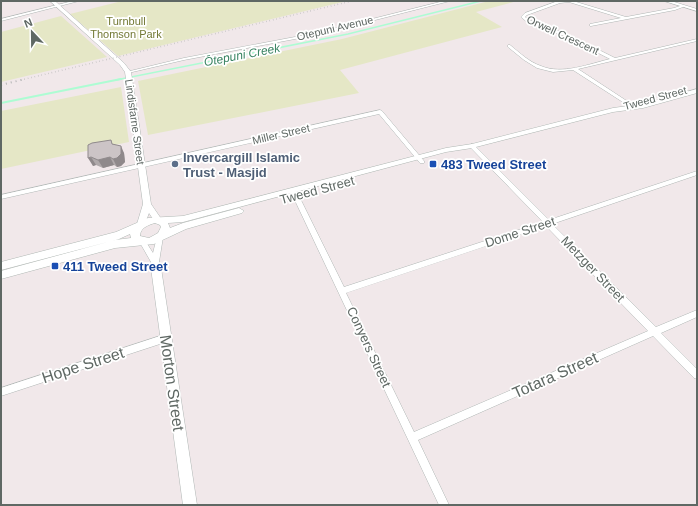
<svg xmlns="http://www.w3.org/2000/svg" width="698" height="506" viewBox="0 0 698 506" font-family="Arial,sans-serif">
<style>
.green{fill:#e5e7c6}
.lines{fill:none;stroke-linecap:round;stroke-linejoin:round}
.stream-far1{stroke:#adfcd3;stroke-width:1.5}
.stream{stroke:#adfcd3;stroke-width:2}
.minor-casing{stroke:#b0b7b5;stroke-width:1}
.tertiary-casing{stroke:#b0b7b5;stroke-width:1}
.secondary-casing{stroke:#b0b8b4;stroke-width:1}
.minor{fill:#fff;fill-rule:evenodd}
.tertiary{fill:#fff;fill-rule:evenodd}
.secondary{fill:#fff;fill-rule:evenodd}
.rail-far1{stroke:#b2b4b3;stroke-width:1.5;stroke-dasharray:0.5 3;stroke-linecap:butt}
.rail{stroke:#b2b4b3;stroke-width:2;stroke-dasharray:1 4;stroke-linecap:butt}
.wall{fill:#afa9aa}
.shaded-wall{fill:#8f898b}
.building{fill:#ccc4c6;stroke:#8f898b}
.service-dot{fill:#5c6f8a;stroke:#fff;stroke-width:1.5}
.transit-dot{fill:#1a4fb4;stroke:#fff;stroke-width:1.5}
.labels{text-anchor:middle;dominant-baseline:central;stroke-width:3.5;stroke-linejoin:round;paint-order:stroke}
.far-park-label{font-size:11px;fill:#737935;stroke:#fff}
.far-street-label{font-size:11px;fill:#5f6864;stroke:#fff}
.far-water-label{font-size:12px;font-style:italic;fill:#398362;stroke:#fff}
.service-label{font-size:13px;font-weight:bold;fill:#4e5e75;stroke:#fff;text-anchor:start}
.transit-label{font-size:13px;font-weight:bold;fill:#164399;stroke:#fff;text-anchor:start}
.street-label{font-size:13px;fill:#5f6864;stroke:#fff}
.near-street-label{font-size:16px;fill:#5f6864;stroke:#fff}
</style>
<rect width="100%" height="100%" fill="#f1e8ea"/>
<g class="green">
<path d="M122 1H347L118 56 70 14Z"/>
<path d="M489 1H517L476 12 502 27 340 70 359 93 148 135 138 81 342 39Z"/>
<path d="M61 16 107 57 1 82V32Z"/>
<path d="M121 87 129 142 1 169V111Z"/>
</g>
<g class="lines">
<path class="stream-far1" d="M116 80 348 34 481 1"/>
<path class="stream" d="M1 103 121 79"/>
<defs>
<g id="minor">
<path d="M73 1H79L1 21V19Z"/>
<path d="M444 1H450L316 35 184 60 128 73 126 72 184 58 316 33Z"/>
<path d="M558 1H573L626 17 674 8 683 5V7L675 10 591 26H590V24L621 18 569 2 560 3 527 15 525 17 529 20 569 35 615 58 697 39V41L578 69 636 107 632 108 573 70 553 72 537 68 524 60 508 47V45H510C520 53 529 62 541 66 562 75 589 64 610 59L567 37 527 22 521 17 525 13Z"/>
<path d="M380 110 382 111 424 161V163H420L379 114 1 199V195Z"/>
<path d="M472 144 474 145 549 220 697 171V175L552 224 656 327 697 310V317L661 333 697 369V379L694 378 653 336 418 440 449 505H439L290 190 293 188 296 190 344 287 543 222 470 147 469 146ZM546 226 648 331 414 432 346 293Z"/>
<path d="M160 234 163 237 159 262 160 268 159 270H153L151 262 139 241 140 239H144L153 253 157 237Z"/>
<path d="M166 334 169 335 170 338 169 341 1 396V388Z"/>
</g>
<g id="tertiary">
<path d="M50 1H55L124 63 131 72 151 204 162 220 161 222H155L149 213 144 226 141 227 137 224 143 204 125 72 120 65Z"/>
<path d="M664 1H671L697 9V11Z"/>
<path d="M156 264 159 265 161 268 197 505H183L151 268 153 265Z"/>
</g>
<path id="secondary" d="M697 89V93L643 108 613 112 472 148 446 152 183 222 168 223 170 228 183 223 239 208 244 211 242 213 186 229 154 244 115 248 1 279V271L115 240 131 238 130 234 119 239 1 270V262L116 232 148 218 183 216 446 148 472 144 613 108 643 104ZM155 223 160 225 161 227 158 233 149 238 140 236C140 228 148 225 155 223Z"/>
</defs>
<use href="#minor" class="minor-casing"/>
<use href="#tertiary" class="tertiary-casing"/>
<use href="#secondary" class="secondary-casing"/>
<use href="#minor" class="minor"/>
<use href="#tertiary" class="tertiary"/>
<use href="#secondary" class="secondary"/>
<path class="rail-far1" d="M21 80 352 1"/>
<path class="rail" d="M1 85 25 79"/>
</g>
<path class="wall" d="M113 144 124 153 125 162 121 166 117 167 114 165 103 168 96 165 93 166 88 145Z"/>
<g class="shaded-wall">
<path d="M121 146 124 153 125 162 121 166 117 167 113 159Z"/>
<path d="M91 157 96 165 93 166 88 158Z"/>
<path d="M110 157 114 165 103 168 98 160Z"/>
</g>
<path class="building" d="M111 140 112 144 121 146V154L117 158 113 159 110 157 98 160 91 157 88 158V145L92 143Z"/>
<circle class="service-dot" cx="175" cy="164" r="4"/>
<g class="transit-dot">
<rect x="429" y="160" width="8" height="8" rx="2"/>
<rect x="51" y="262" width="8" height="8" rx="2"/>
</g>
<g class="labels">
<g class="far-park-label">
<text x="126" y="21">Turnbull<tspan x="126" dy="13">Thomson Park</tspan></text>
</g>
<g class="far-street-label">
<text transform="translate(335 28) rotate(-13)">Otepuni Avenue</text>
<text transform="translate(563 35) rotate(25)">Orwell Crescent</text>
<text transform="translate(655 98) rotate(-15)">Tweed Street</text>
<text transform="translate(135 122) rotate(82)">Lindisfarne Street</text>
<text transform="translate(281 134) rotate(-13)">Miller Street</text>
</g>
<g class="far-water-label">
<text transform="translate(242 55) rotate(-11)">Ōtepuni Creek</text>
</g>
<g class="service-label">
<text x="183" y="157">Invercargill Islamic<tspan x="183" dy="15">Trust - Masjid</tspan></text>
</g>
<g class="transit-label">
<text x="441" y="164">483 Tweed Street</text>
<text x="63" y="266">411 Tweed Street</text>
</g>
<g class="street-label">
<text transform="translate(317 190) rotate(-15)">Tweed Street</text>
<text transform="translate(520 232) rotate(-18)">Dome Street</text>
<text transform="translate(593 269) rotate(46)">Metzger Street</text>
<text transform="translate(369 347) rotate(65)">Conyers Street</text>
</g>
<g class="near-street-label">
<text transform="translate(83 365) rotate(-18)">Hope Street</text>
<text transform="translate(555 375) rotate(-24)">Totara Street</text>
<text transform="translate(172 383) rotate(82)">Morton Street</text>
</g>
</g>
<rect width="698" height="506" fill="none" stroke="#5f6864" stroke-width="4"/>
<g transform="translate(32 32) rotate(338)" stroke="#ffffff" stroke-width="3" paint-order="stroke">
<path d="M0-3L7 15L0 10L-7 15Z" fill="#5f6864"/>
<text y="-6" font-size="11" font-weight="bold" text-anchor="middle" fill="#5f6864">N</text>
</g>
</svg>
